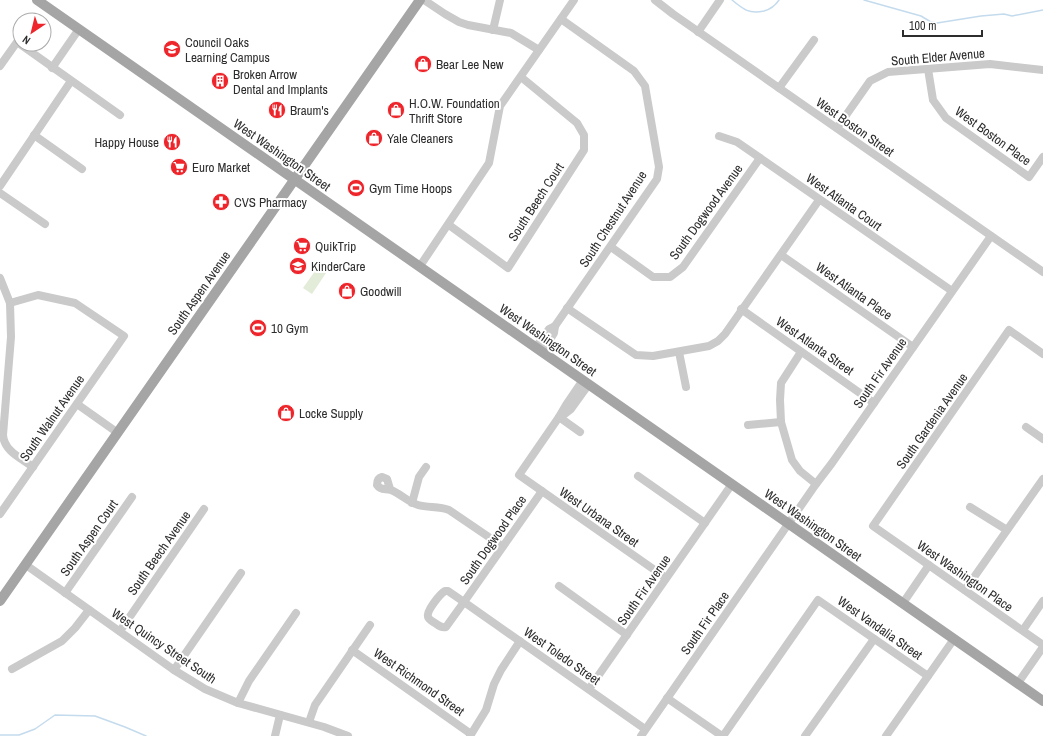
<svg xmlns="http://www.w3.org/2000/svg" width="1043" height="736" viewBox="0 0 1043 736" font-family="'Archivo Narrow',sans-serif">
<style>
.green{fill:#e2ecd9}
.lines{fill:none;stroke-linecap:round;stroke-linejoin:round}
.stream{stroke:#c4dbed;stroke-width:1.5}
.minor{stroke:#cacaca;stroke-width:8}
.major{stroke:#a5a5a5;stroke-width:10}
.labels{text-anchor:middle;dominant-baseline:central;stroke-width:4;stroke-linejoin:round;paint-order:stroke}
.poi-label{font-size:13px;fill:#2d2d2d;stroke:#fff;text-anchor:start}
.street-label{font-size:13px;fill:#2d2d2d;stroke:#fff}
</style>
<rect width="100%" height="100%" fill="#fff"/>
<path class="green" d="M320 264 328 270 312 294 303 288Z"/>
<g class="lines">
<g class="stream">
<path d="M732 0C744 10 749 14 764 11 771 9 775 6 779 0"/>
<path d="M864 0 921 16 931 22 937 23 981 16 1004 14 1012 16 1043 10"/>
<path d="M0 735H19L35 729 55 715 95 716 125 727 146 736"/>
</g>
<g class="minor">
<path d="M424 0 445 14 459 22 468 25 511 33 539 50"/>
<path d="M655 0 673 14 1043 272"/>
<path d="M493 30 500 0"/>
<path d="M698 32 720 0"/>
<path d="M0 66 17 42 120 115"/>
<path d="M52 68 79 29"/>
<path d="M928 69 933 100 946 118 1029 177 1043 157"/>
<path d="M779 88 814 40"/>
<path d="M837 128 870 81 888 72 990 64 1043 70"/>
<path d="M34 135 82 169"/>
<path d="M719 136 737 142 952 291"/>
<path d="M0 186 71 81"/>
<path d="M0 193 45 224"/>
<path d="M449 225 508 268 584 150V135L577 123 521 77"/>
<path d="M611 247 653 277H670L683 267 760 158"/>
<path d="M781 255 913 347"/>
<path d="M420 266 489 163 500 106 574 0"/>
<path d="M0 278 10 303 11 337 3 435C4 451 21 458 33 467"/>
<path d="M567 308 636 355 653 356 709 346 718 341 725 334 819 200"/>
<path d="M741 309 874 403"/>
<path d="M536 347 549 329 555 326"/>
<path d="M542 352 554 333 555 326 657 179 659 167 645 86 634 71 561 19"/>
<path d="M679 352 686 387"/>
<path d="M801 352 781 383 780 400 781 422 792 460 800 471 816 484"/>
<path d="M1043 354 1009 330 873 526 1043 645"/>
<path d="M583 380 566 405 559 417 519 475 666 578"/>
<path d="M77 404 118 433"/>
<path d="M562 416 571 409 589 384"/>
<path d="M559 417 580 432"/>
<path d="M748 425 781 422"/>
<path d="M1026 427 1043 439"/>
<path d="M638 476 705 523"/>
<path d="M390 489 387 479 382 477C378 478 377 481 377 485 381 491 385 488 391 490 401 494 408 502 418 505 428 508 439 506 449 510L502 546"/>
<path d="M542 491 464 602 645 729"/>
<path d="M412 503 419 477 426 467"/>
<path d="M970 507 1007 530"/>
<path d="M0 514 124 336 75 303 38 295 10 303"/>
<path d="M26 565 174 670 205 689 238 703 324 727 348 736"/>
<path d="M559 586 627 635"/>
<path d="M965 590 1043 479"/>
<path d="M445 591H448L464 602 446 627C442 628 439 626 435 623 432 621 429 620 428 617 426 611 440 594 445 591Z"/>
<path d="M65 593 132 497"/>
<path d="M903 603 929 565"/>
<path d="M1023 630 1043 601"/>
<path d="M120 631 204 509"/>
<path d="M352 650 471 734"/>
<path d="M12 669 62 641 75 628 89 610"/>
<path d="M174 670 241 573"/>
<path d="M1018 683 1043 647"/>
<path d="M589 689 732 484"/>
<path d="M667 698 722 736"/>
<path d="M238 703 249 681 296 613"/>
<path d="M309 722 315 705 370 625"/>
<path d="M275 736 280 715"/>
<path d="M470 736 486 710 494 684 501 670 520 641"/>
<path d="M641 736 816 484 832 463 991 236"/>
<path d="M723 736 818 600 928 676"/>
<path d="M805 736 874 639"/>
<path d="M886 736 954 639"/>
</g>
<g class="major">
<path d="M37 0 1043 701"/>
<path d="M0 601 420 0"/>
</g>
</g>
<defs>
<symbol id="school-disc" viewBox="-11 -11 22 22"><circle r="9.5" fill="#ee252b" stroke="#fff"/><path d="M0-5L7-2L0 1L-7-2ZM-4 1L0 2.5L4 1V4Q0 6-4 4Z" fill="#fff"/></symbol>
<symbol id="shop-disc" viewBox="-11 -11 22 22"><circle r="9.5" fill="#ee252b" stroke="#fff"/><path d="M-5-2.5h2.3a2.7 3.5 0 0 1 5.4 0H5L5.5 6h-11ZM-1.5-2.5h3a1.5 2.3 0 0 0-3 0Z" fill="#fff"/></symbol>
<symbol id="building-disc" viewBox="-11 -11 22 22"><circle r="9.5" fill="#ee252b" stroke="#fff"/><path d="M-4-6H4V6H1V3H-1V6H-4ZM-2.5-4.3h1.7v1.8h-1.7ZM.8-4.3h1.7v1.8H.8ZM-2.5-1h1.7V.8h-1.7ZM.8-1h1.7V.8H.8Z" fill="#fff"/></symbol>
<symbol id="restaurant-disc" viewBox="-11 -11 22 22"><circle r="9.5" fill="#ee252b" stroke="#fff"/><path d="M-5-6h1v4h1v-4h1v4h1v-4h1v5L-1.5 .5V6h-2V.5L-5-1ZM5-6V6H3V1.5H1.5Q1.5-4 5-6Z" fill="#fff"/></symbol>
<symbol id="supermarket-disc" viewBox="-11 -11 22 22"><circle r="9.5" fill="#ee252b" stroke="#fff"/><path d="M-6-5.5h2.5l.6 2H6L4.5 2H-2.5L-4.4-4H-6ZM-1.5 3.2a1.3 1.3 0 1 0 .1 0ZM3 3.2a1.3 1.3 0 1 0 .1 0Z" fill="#fff"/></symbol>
<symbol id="stadium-disc" viewBox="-11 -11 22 22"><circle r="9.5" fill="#ee252b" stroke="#fff"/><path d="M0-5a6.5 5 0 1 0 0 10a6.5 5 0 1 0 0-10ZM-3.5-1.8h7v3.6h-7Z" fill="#fff"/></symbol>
<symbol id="pharmacy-disc" viewBox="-11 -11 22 22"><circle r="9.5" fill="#ee252b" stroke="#fff"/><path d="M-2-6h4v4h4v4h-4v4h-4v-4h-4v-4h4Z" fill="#fff"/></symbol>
</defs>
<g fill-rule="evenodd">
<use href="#school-disc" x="162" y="39" width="20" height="20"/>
<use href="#shop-disc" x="413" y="54" width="20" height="20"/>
<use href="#building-disc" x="210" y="71" width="20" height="20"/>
<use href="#restaurant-disc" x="267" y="100" width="20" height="20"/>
<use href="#shop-disc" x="386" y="100" width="20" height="20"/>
<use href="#shop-disc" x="364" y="128" width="20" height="20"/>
<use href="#restaurant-disc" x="162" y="132" width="20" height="20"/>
<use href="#supermarket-disc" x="169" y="157" width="20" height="20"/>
<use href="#stadium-disc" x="346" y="178" width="20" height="20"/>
<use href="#pharmacy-disc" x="211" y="192" width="20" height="20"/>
<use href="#supermarket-disc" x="292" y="236" width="20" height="20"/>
<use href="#school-disc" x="288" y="256" width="20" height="20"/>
<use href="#shop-disc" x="337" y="281" width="20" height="20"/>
<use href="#stadium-disc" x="248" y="318" width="20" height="20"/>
<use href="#shop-disc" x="276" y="403" width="20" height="20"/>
</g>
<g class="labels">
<g class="poi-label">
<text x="185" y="42">Council Oaks<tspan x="185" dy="15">Learning Campus</tspan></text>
<text x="436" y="64">Bear Lee New</text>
<text x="233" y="74">Broken Arrow<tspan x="233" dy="15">Dental and Implants</tspan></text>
<text x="409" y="103">H.O.W. Foundation<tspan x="409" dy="15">Thrift Store</tspan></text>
<text x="290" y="110">Braum's</text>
<text x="387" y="138">Yale Cleaners</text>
<text x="159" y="142" text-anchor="end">Happy House</text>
<text x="192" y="167">Euro Market</text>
<text x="369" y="188">Gym Time Hoops</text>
<text x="234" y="202">CVS Pharmacy</text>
<text x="315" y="246">QuikTrip</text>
<text x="311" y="266">KinderCare</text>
<text x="360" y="291">Goodwill</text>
<text x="271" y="328">10 Gym</text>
<text x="299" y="413">Locke Supply</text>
</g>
<g class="street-label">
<text transform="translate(938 57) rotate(-5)">South Elder Avenue</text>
<text transform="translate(855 127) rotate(35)">West Boston Street</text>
<text transform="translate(993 136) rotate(36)">West Boston Place</text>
<text transform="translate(282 155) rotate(35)">West Washington Street</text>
<text transform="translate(536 202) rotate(-57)">South Beech Court</text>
<text transform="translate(844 202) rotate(35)">West Atlanta Court</text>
<text transform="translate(706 212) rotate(-54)">South Dogwood Avenue</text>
<text transform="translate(613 219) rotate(-57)">South Chestnut Avenue</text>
<text transform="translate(854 291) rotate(35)">West Atlanta Place</text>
<text transform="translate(199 293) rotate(-55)">South Aspen Avenue</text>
<text transform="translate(548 340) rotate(35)">West Washington Street</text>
<text transform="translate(815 346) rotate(35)">West Atlanta Street</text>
<text transform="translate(880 373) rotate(-55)">South Fir Avenue</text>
<text transform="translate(52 418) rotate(-55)">South Walnut Avenue</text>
<text transform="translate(932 421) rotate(-55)">South Gardenia Avenue</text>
<text transform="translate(599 517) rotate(35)">West Urbana Street</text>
<text transform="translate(813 525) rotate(35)">West Washington Street</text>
<text transform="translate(89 538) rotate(-55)">South Aspen Court</text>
<text transform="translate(493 540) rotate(-55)">South Dogwood Place</text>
<text transform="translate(159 553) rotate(-55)">South Beech Avenue</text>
<text transform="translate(965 576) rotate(35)">West Washington Place</text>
<text transform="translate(644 590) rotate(-55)">South Fir Avenue</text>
<text transform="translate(705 623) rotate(-55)">South Fir Place</text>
<text transform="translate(880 628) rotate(35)">West Vandalia Street</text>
<text transform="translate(164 646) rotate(34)">West Quincy Street South</text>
<text transform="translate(562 656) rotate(35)">West Toledo Street</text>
<text transform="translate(419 682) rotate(35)">West Richmond Street</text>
</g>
</g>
<g transform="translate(32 32) rotate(215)"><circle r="19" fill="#ffffff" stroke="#ababab"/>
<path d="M0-3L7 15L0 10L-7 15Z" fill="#ee252b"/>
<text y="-6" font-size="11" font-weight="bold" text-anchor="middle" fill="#2d2d2d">N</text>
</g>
<path d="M903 30v6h79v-6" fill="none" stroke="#2d2d2d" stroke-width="2"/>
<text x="909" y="30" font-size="12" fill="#2d2d2d" stroke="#ffffff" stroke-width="3" paint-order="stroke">100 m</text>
</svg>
